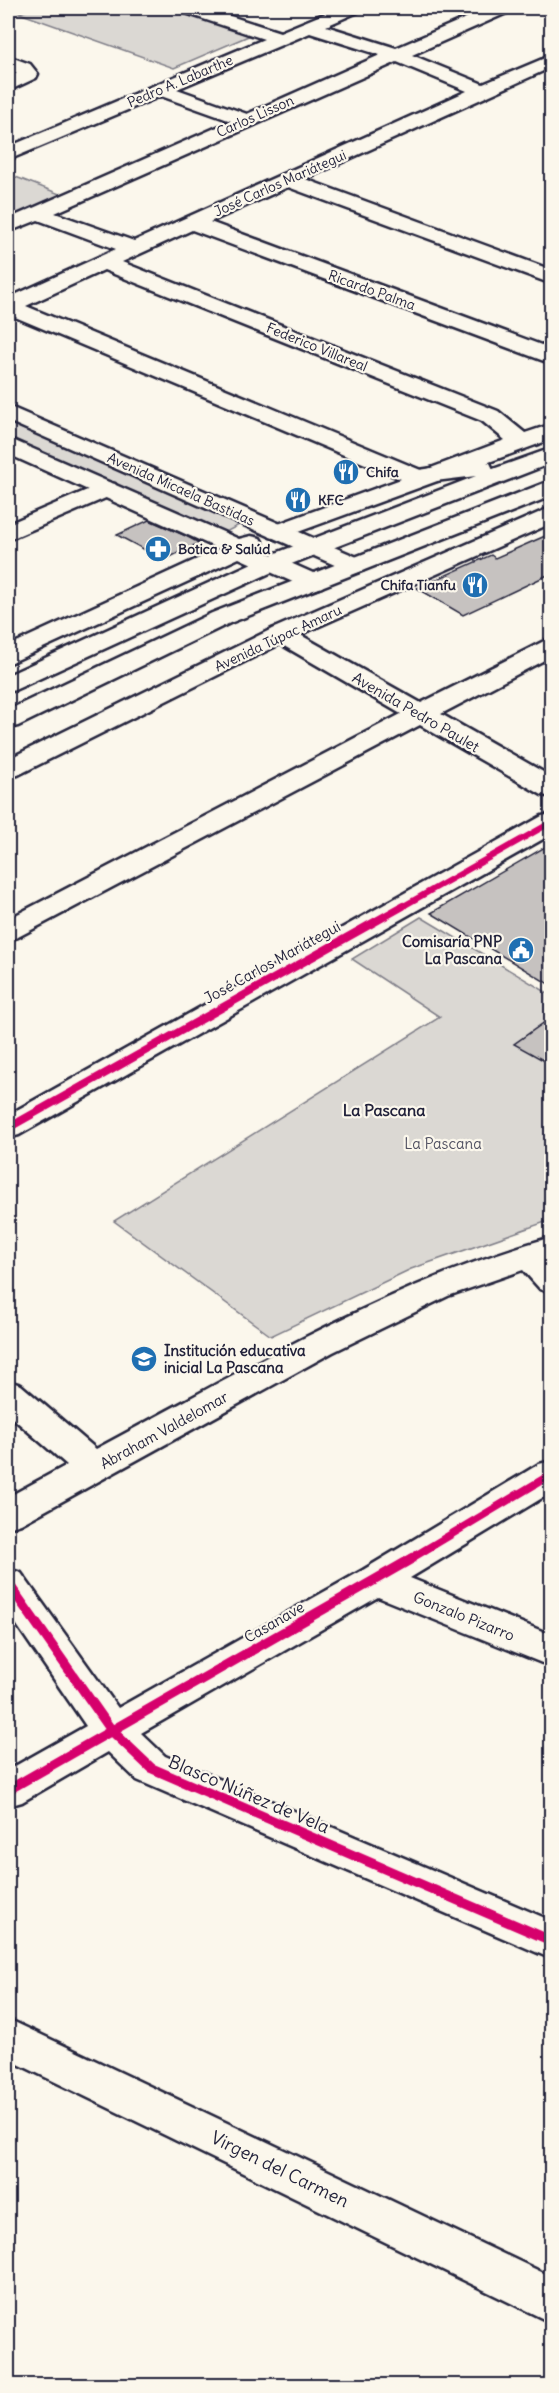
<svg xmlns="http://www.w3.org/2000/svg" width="559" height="2393" viewBox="0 0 559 2393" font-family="Delius,sans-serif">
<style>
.green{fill:#dbd8d3;stroke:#7e7d87;stroke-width:1.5}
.building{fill:#c6c2c0;stroke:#22223b;stroke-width:1.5}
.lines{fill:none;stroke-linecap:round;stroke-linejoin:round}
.minor-casing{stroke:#22223b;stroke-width:5}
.major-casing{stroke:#22223b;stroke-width:5}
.highway-casing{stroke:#22223b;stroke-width:5}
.minor{fill:#fbf7ec;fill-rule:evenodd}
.major{fill:#fbf7ec;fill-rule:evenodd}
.highway{fill:#fbf7ec;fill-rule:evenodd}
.cycleway-far2-casing{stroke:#fbf7ec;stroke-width:9}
.cycleway-far1-casing{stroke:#fbf7ec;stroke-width:11}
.cycleway-casing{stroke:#fbf7ec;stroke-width:14}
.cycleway-far2{stroke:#d6006c;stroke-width:6}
.cycleway-far1{stroke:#d6006c;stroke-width:8}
.cycleway{stroke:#d6006c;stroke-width:10}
.labels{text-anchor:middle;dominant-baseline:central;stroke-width:4.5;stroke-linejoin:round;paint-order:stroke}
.far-street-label{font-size:14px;fill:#22223b;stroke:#fbf7ec}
.far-poi-label{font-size:14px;font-weight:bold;fill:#22223b;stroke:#fbf7ec;text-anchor:start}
.street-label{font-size:15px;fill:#22223b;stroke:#fbf7ec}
.poi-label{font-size:15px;font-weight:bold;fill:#22223b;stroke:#fbf7ec;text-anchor:end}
.park-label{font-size:15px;fill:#505061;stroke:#fbf7ec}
.neighbourhood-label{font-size:16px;font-weight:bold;fill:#22223b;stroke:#fbf7ec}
.near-street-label{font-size:18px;fill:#22223b;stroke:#fbf7ec}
</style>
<rect width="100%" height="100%" fill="#fbf7ec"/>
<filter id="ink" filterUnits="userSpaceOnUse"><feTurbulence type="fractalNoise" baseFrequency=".0167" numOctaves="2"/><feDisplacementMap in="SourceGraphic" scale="12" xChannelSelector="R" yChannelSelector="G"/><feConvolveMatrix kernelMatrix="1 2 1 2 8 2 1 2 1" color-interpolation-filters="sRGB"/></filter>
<g filter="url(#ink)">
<g class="green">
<path d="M34 8H172L253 34 174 68 19 13Z"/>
<path d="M8 174 70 198 11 224 8 223Z"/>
<path d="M8 420 241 524 222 534 8 437Z"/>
<path d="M421 917 551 995V1220L411 1269 271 1336 114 1221 440 1017 352 959Z"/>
</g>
<g class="building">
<path d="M149 520 186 536 199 543 164 560 117 535Z"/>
<path d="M552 533V573L463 615 417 588 491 555 495 558Z"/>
<path d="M552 843V986L431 913Z"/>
<path d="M552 1017V1065L514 1044Z"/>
</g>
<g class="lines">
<defs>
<g id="minor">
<path d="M179 8H205L280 32 338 8H361L358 12 326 26 396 48 489 8H512L509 12 412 55 483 84 552 55V67L305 179 552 270V284L288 187 210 222 552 349V364L192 230 122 262 498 411 525 433 552 424V439L279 539 270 537 267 532 270 527 401 479 8 314V298L116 249 38 220 8 232V219L231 121 161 96 8 160V147L264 39 182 12ZM310 33 380 55 247 114 177 89ZM397 62 467 91 134 241 55 213ZM104 270 482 421 505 440 423 471 26 306Z"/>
<path d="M8 56 30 64 38 74 36 78 8 91V78L17 73 8 68Z"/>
<path d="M106 482 115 484 118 489 115 494 8 540V524Z"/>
<path d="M281 626 290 629 421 703 552 637V656L441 714 552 777V797L542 795 420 725 18 937 8 940V919L401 714 272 639 268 634 272 629Z"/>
<path d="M552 814V834L19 1135 8 1138V1115L542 816Z"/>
<path d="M552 1237V1293L540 1289 523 1270 448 1296 333 1352 21 1524 8 1528V1497L67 1465 8 1414V1381L21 1385 96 1449C244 1370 389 1283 552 1237Z"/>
<path d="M552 1461V1492L410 1578 552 1635V1667L378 1597 141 1733 165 1756 552 1921V1959L137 1780 108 1752 22 1802 8 1806V1770L86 1726 8 1612V1569L21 1573 118 1708 363 1570 539 1464Z"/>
<path d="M8 2019 552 2277V2323L8 2059Z"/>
</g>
<g id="major">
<path d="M8 406 364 560 368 565 364 570 355 573 346 570 8 421Z"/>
<path d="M8 438 239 539 251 536 260 538 263 543 259 549 322 577 326 582 322 587 313 590 304 587 239 558 8 664V646L219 549 8 454Z"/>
<path d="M552 507V523L290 639 18 775 8 777V759L272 629Z"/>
</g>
<g id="highway">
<path d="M552 448V463L281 568 8 693V675L263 558 476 476 427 482 419 480 415 475 419 470 482 461 490 463 493 469Z"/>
<path d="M552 480V496L230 623 18 726 8 728V710L212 613Z"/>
</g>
</defs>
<use href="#minor" class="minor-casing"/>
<use href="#major" class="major-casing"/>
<use href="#highway" class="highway-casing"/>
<use href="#minor" class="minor"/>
<use href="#major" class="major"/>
<use href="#highway" class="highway"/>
<defs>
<path id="cycleway-far2" d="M400 908 552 822"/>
<g id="cycleway-far1">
<path d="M8 1128 403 906"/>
<path d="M410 1559 552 1474"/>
</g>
<g id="cycleway">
<path d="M8 1583 112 1731 151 1768 552 1941"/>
<path d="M8 1790 413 1558"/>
</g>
</defs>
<use href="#cycleway-far2" class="cycleway-far2-casing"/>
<use href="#cycleway-far1" class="cycleway-far1-casing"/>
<use href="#cycleway" class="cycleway-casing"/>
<use href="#cycleway-far2" class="cycleway-far2"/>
<use href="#cycleway-far1" class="cycleway-far1"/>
<use href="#cycleway" class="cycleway"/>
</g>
</g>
<defs>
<symbol id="restaurant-disc" viewBox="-11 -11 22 22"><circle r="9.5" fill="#1f6fb2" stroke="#fbf7ec"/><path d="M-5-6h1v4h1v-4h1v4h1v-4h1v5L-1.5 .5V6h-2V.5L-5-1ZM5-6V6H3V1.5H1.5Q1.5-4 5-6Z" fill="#fff"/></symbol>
<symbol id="pharmacy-disc" viewBox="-11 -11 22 22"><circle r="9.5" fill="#1f6fb2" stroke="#fbf7ec"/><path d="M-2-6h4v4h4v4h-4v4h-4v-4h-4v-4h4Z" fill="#fff"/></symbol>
<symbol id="civic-disc" viewBox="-11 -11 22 22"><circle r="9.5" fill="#1f6fb2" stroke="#fbf7ec"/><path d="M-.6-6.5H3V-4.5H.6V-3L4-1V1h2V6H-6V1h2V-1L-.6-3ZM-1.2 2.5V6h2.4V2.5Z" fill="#fff"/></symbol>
<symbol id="school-disc" viewBox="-11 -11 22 22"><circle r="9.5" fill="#1f6fb2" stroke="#fbf7ec"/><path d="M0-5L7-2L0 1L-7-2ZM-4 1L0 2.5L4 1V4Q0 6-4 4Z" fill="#fff"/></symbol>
</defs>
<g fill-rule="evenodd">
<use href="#restaurant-disc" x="331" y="457" width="30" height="30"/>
<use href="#restaurant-disc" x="283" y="485" width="30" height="30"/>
<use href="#pharmacy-disc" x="143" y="534" width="30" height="30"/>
<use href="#restaurant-disc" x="460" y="570" width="30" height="30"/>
<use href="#civic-disc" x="506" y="935" width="30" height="30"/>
<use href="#school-disc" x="129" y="1344" width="30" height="30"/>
</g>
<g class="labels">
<g class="far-street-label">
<text transform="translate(180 81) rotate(-23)">Pedro A. Labarthe</text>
<text transform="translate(255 116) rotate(-24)">Carlos Lisson</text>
<text transform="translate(280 183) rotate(-24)">José Carlos Mariátegui</text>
<text transform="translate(372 290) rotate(20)">Ricardo Palma</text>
<text transform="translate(317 347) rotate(22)">Federico Villareal</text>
<text transform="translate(181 489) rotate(24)">Avenida Micaela Bastidas</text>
<text transform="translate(278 638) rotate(-25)">Avenida Túpac Amaru</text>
</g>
<g class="far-poi-label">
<text x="366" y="472">Chifa</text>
<text x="318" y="500">KFC</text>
<text x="178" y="549">Botica &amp; Salúd</text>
<text x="456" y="585" text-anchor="end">Chifa Tianfu</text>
</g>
<g class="street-label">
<text transform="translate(416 712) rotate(30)">Avenida Pedro Paulet</text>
<text transform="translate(272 962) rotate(-29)">José Carlos Mariátegui</text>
<text transform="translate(164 1430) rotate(-29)">Abraham Valdelomar</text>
<text transform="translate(464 1616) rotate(22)">Gonzalo Pizarro</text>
<text transform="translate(274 1622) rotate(-30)">Casanave</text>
</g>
<g class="poi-label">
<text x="502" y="941">Comisaría PNP<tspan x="502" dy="17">La Pascana</tspan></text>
<text x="164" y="1350" text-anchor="start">Institución educativa<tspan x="164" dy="17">inicial La Pascana</tspan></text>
</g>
<g class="park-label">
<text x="443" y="1143">La Pascana</text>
</g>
<g class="neighbourhood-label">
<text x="384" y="1110">La Pascana</text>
</g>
<g class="near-street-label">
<text transform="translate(249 1794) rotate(23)">Blasco Núñez de Vela</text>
<text transform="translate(280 2169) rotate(26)">Virgen del Carmen</text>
</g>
</g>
<rect width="559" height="2393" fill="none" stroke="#fbf7ec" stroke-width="30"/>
<rect x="15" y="15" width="529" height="2363" fill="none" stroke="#22223b" stroke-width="2" filter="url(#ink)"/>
</svg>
